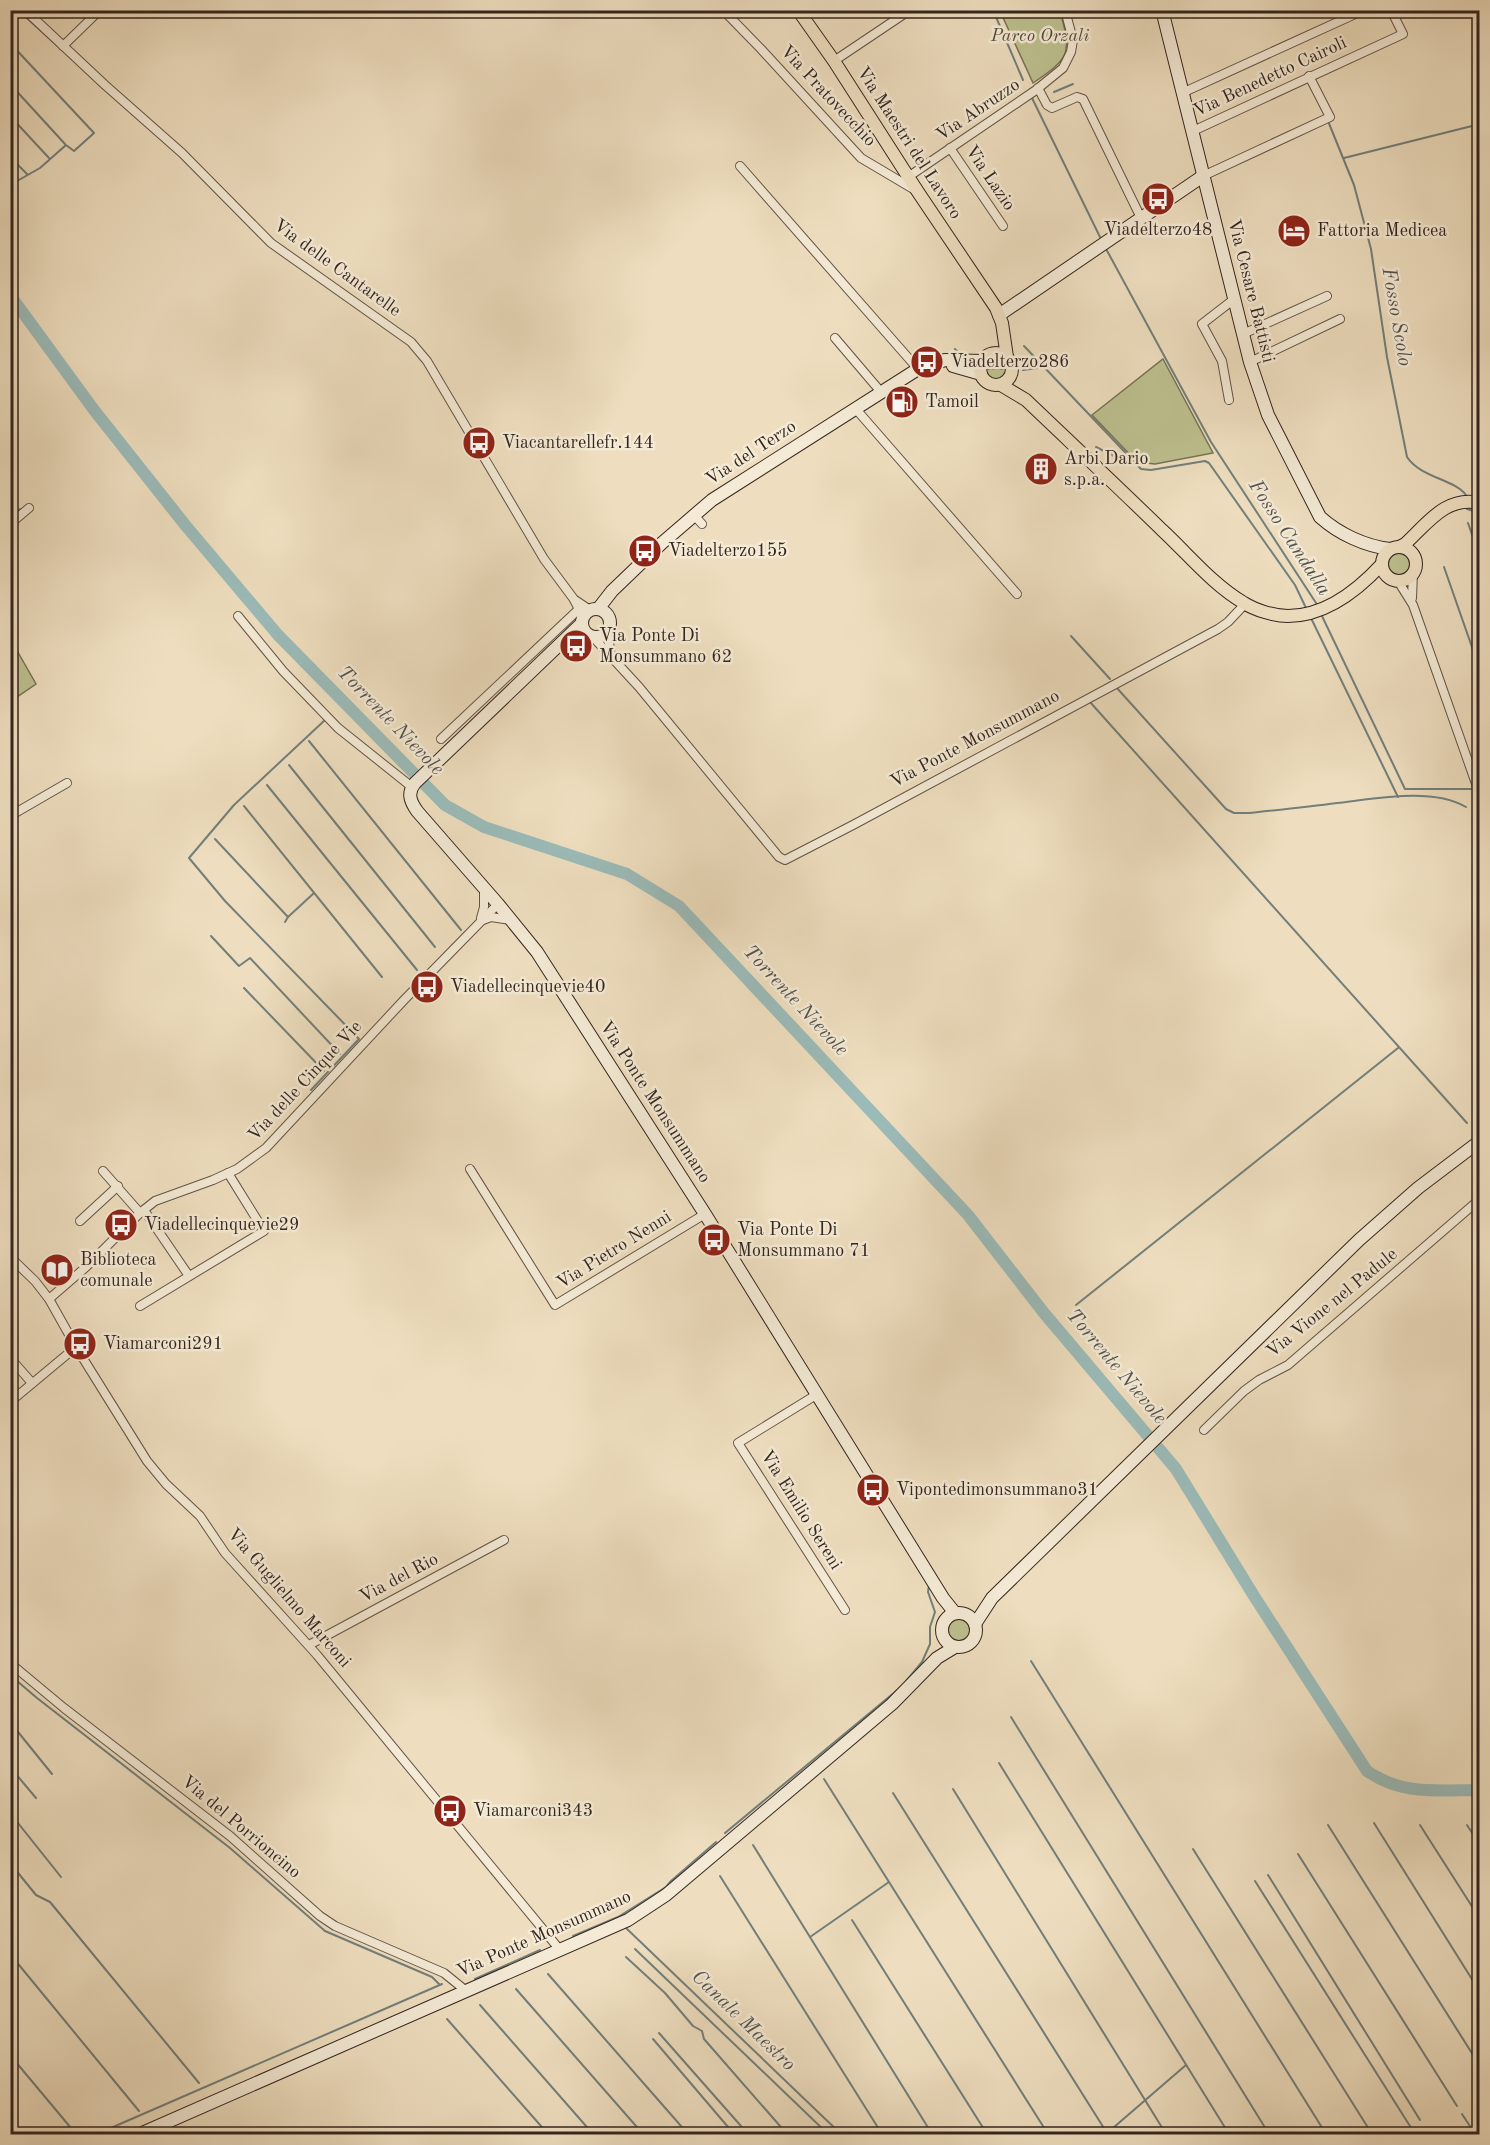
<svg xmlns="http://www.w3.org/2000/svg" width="1490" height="2145" viewBox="0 0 1490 2145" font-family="'Old Standard TT',serif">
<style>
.green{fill:#bdc08f;stroke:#787257;stroke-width:1.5}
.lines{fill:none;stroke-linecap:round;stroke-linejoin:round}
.stream{stroke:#727f7b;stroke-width:2}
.river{stroke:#9bbbb9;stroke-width:12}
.street-casing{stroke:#625347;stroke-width:10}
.secondary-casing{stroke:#34251f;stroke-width:14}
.primary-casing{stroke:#34251f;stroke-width:14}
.street{stroke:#f4ead5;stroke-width:8}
.secondary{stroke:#f4ead5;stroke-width:12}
.primary{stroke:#eedebf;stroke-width:12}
.labels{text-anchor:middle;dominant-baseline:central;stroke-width:5;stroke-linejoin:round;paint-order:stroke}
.park-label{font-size:18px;font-style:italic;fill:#564c3b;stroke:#f4ead5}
.street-label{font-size:18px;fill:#34251f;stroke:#f4ead5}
.poi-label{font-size:18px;fill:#34251f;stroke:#f4ead5;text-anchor:start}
.water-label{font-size:20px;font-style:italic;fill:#53524d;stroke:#f4ead5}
</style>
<rect width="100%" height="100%" fill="#eedebf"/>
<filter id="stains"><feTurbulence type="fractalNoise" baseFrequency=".00333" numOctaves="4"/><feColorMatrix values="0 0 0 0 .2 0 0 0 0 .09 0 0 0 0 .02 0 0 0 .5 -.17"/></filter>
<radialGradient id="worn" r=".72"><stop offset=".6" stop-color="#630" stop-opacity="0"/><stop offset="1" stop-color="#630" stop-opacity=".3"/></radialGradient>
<g class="green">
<path d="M1000 11H1060C1072 54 1070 58 1033 83Z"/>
<circle cx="996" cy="369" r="11"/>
<path d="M1163 359 1213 453 1155 464 1137 462 1092 415Z"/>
<circle cx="1399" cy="564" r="11"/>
<path d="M11 640 36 684 11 701Z"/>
<circle cx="959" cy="1630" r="13"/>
</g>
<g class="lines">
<g class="stream">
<path d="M18 10 60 48"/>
<path d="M993 10 1023 80"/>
<path d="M10 43 94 133 74 151 66 145 40 168 10 185"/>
<path d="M10 84 65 144"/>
<path d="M1054 92 1073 84"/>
<path d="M1032 98 1100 237"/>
<path d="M10 116 49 158"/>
<path d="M1328 121 1354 185 1371 249 1387 357 1407 457C1421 478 1454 479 1466 495"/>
<path d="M10 157 27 174"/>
<path d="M1344 158 1480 124"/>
<path d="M1105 247 1211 442 1318 606"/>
<path d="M1024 346 1141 469 1151 470 1205 461 1209 463 1295 585 1306 608"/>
<path d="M955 349 961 355"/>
<path d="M987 369H1006"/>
<path d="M1023 370 1044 367"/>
<path d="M1096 447 1130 464 1134 463"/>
<path d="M1466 507 1467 509 1480 513"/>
<path d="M10 518 20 509"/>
<path d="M1468 523 1480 557"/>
<path d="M1444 567 1480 670"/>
<path d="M1321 614 1405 789H1474"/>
<path d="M1310 616 1398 797"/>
<path d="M1071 636 1110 679"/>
<path d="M1116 687 1226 809 1234 813H1249C1278 810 1308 807 1337 803 1374 799 1432 787 1466 807"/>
<path d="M1090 702 1467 1123"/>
<path d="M309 741 461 930"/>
<path d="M289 765 435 947"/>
<path d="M267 785 417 970"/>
<path d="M244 806 382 977"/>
<path d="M1476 813 1480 817"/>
<path d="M215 839 288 917"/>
<path d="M285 922 288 917 314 893"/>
<path d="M211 936 239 966 250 958 340 1054"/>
<path d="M244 988 324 1071"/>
<path d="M311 1090 359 1039 225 901 189 858 234 805 325 720"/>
<path d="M1076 1305 1398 1048"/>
<path d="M1031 1661 1326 2134"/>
<path d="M10 1675 37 1698 230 1848 325 1931 432 1977 439 1984"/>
<path d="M907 1680 922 1662 930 1644V1627L935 1612 928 1592 929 1585"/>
<path d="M1011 1717 1269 2134"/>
<path d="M10 1722 52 1774"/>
<path d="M999 1763 1229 2134"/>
<path d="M10 1767 36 1798"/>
<path d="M824 1779 1048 2134"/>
<path d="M953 1789 1166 2134"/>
<path d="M893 1793 1107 2133"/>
<path d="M10 1813 61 1877"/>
<path d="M1374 1823 1480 1992"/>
<path d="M1328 1825 1480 2066"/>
<path d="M1420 1825 1480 1919"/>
<path d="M1467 1825 1480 1845"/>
<path d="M725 1833 901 1687"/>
<path d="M753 1845 932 2134"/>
<path d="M1193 1849 1372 2134"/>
<path d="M1298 1854 1457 2106"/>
<path d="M10 1863 36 1895 50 1902 199 2083"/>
<path d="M1268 1875 1420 2120"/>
<path d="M720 1876 882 2134"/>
<path d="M1255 1881 1415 2134"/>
<path d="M852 1920 987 2134"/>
<path d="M626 1928 841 2134"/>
<path d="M573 1936 618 1917 666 1887 671 1881 716 1842"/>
<path d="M810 1937 889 1882"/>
<path d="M635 1949 828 2134"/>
<path d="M10 1954 139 2111"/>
<path d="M626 1957 665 1993 693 2026 702 2031 704 2039 787 2134"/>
<path d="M548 1974 688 2134"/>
<path d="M475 1979 540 1950"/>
<path d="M516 1989 643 2134"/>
<path d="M480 2005 593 2134"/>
<path d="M447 2019 548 2134"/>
<path d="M659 2033 748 2134"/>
<path d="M653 2039 734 2134"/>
<path d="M10 2055 76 2134"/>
<path d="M1462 2114 1475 2134"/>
<path d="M1426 2128 1430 2134"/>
<path d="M97 2134 442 1984"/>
<path d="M1106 2134 1186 2065"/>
</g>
<path class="river" d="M10 295 94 410 186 526 278 635 445 805 484 827 627 874 679 906 968 1215 1044 1313 1176 1469 1254 1596 1367 1771C1403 1796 1438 1790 1480 1790"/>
<defs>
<g id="street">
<path d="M25 10 105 85 182 153 271 243 411 342 427 361 544 559 573 598 583 617"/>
<path d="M723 10 761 49 861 158 915 190"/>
<path d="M63 46 100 10"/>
<path d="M834 61 910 10"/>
<path d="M1038 88 1047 105 1052 108 1077 97 1083 99 1141 218"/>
<path d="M1182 93 1364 10"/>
<path d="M1193 131 1403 34 1391 10"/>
<path d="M950 148 1003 226"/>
<path d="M740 166 918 369"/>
<path d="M1203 176 1330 117 1309 76"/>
<path d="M908 177 1036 90 1063 68 1071 52 1073 40 1065 10"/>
<path d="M1243 334 1327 296"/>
<path d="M835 338 881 392"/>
<path d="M1250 362 1340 319"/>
<path d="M1229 400 1222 361 1202 324 1233 300"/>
<path d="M855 408 1017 594"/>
<path d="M693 514 702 524"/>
<path d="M10 524 29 508"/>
<path d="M1398 581 1413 605 1480 795"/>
<path d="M1412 598 1413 572"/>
<path d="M575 600 590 610"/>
<path d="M238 616 283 671 338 728 412 787"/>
<path d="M607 631 611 655"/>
<path d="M593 637 639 687 779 857 785 860 853 825 1218 629 1228 622 1245 604"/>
<path d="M441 739 579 609"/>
<path d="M10 816 67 783"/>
<path d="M481 918 484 907V889"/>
<path d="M483 920 491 917 511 920"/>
<path d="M470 1169 555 1305 705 1214"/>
<path d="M103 1171 140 1213"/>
<path d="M144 1210 189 1276"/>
<path d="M80 1221 118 1186"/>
<path d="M10 1257 35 1281 49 1299 76 1347 147 1461 166 1484 200 1516 225 1553 317 1655 560 1950"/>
<path d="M49 1299 86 1267 140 1213 155 1201 213 1180 237 1169 266 1148 404 1000 498 904"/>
<path d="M140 1306 264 1231 228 1173"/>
<path d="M10 1358 32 1383"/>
<path d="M816 1395 738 1443 845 1610"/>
<path d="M10 1402 76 1347"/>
<path d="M1204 1430 1244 1391 1259 1380 1288 1365 1480 1199"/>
<path d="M309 1645 504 1540"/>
<path d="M10 1663 64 1708 230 1836 320 1916 335 1926 444 1973 465 1990"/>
</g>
<g id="secondary">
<path d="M1162 10 1250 362 1268 415 1320 517C1339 534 1365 546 1390 549"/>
<path d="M999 315 1203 176"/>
<path d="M953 366 981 374"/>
<path d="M598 609 612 591 662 543 712 500 918 369 945 360 982 361"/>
<circle cx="596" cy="623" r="14"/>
<path d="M582 623 415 783C407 793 410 801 417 811L498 904 537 952 705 1214 943 1598 955 1613"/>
<circle cx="959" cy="1630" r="17"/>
<path d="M975 1624 992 1598 1359 1240 1418 1188 1480 1141"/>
<path d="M140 2134 628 1920 666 1895 892 1704 937 1658 955 1647"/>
</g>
<g id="primary">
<path d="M798 10 834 61 918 192 996 308 1002 323 1007 357"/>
<circle cx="996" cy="369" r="16"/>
<path d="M1001 385 1026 400C1071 443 1117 486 1162 530 1188 554 1213 585 1244 603 1255 610 1274 616 1288 616 1325 616 1358 590 1382 564"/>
<path d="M1399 547 1405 544C1427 524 1446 495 1480 503"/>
<circle cx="1399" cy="564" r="17"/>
</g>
</defs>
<use href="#street" class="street-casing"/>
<use href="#secondary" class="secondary-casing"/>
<use href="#primary" class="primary-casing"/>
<use href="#street" class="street"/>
<use href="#secondary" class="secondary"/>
<use href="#primary" class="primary"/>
</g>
<defs>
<symbol id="bus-disc" viewBox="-11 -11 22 22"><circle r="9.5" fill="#8f2418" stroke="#f4ead5"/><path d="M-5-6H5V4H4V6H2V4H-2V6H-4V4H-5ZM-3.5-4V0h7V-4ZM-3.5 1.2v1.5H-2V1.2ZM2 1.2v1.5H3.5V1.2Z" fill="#fff"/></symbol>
<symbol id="hotel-disc" viewBox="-11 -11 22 22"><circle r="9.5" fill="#8f2418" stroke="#f4ead5"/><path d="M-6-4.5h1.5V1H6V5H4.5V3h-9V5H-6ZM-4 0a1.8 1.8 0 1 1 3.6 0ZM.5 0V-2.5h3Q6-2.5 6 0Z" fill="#fff"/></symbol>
<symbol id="fuel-disc" viewBox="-11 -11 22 22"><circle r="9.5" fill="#8f2418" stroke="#f4ead5"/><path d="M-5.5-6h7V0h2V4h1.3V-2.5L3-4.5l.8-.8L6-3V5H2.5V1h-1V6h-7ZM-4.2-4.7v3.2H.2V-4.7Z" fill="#fff"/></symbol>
<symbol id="building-disc" viewBox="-11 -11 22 22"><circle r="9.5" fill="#8f2418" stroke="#f4ead5"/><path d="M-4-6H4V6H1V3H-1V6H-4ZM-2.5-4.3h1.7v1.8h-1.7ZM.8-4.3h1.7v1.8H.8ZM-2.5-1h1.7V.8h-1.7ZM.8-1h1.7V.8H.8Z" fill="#fff"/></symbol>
<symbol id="library-disc" viewBox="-11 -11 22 22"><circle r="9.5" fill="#8f2418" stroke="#f4ead5"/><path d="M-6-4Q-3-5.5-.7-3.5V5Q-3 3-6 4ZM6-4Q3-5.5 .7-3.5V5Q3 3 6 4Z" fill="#fff"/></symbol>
</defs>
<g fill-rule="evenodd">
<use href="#bus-disc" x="1139" y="180" width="38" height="38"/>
<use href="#hotel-disc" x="1275" y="212" width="38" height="38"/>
<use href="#bus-disc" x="908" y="343" width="38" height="38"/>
<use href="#fuel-disc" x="883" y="383" width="38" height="38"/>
<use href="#bus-disc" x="460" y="424" width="38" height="38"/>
<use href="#building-disc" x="1022" y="450" width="38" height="38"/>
<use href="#bus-disc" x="626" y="532" width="38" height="38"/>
<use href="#bus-disc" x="557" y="627" width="38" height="38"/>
<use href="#bus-disc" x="408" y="968" width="38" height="38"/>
<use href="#bus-disc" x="102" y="1206" width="38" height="38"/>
<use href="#bus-disc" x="695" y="1221" width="38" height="38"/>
<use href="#library-disc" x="38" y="1251" width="38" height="38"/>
<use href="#bus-disc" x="61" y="1325" width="38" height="38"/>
<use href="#bus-disc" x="854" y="1471" width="38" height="38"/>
<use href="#bus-disc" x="431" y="1792" width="38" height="38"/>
</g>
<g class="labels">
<g class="park-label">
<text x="1040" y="36">Parco Orzali</text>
</g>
<g class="street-label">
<text transform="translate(1270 77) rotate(-25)">Via Benedetto Cairoli</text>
<text transform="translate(828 96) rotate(47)">Via Pratovecchio</text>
<text transform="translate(978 110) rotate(-34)">Via Abruzzo</text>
<text transform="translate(909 143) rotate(57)">Via Maestri del Lavoro</text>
<text transform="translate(990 178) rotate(56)">Via Lazio</text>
<text transform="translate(337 268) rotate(36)">Via delle Cantarelle</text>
<text transform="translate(1251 291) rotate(76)">Via Cesare Battisti</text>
<text transform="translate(751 453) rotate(-33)">Via del Terzo</text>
<text transform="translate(975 739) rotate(-28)">Via Ponte Monsummano</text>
<text transform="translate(305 1081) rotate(-47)">Via delle Cinque Vie</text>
<text transform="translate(655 1102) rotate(57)">Via Ponte Monsummano</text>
<text transform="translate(614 1250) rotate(-32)">Via Pietro Nenni</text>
<text transform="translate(1332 1303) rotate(-39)">Via Vione nel Padule</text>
<text transform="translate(801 1510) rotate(58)">Via Emilio Sereni</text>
<text transform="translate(399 1578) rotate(-28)">Via del Rio</text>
<text transform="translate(289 1598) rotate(49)">Via Guglielmo Marconi</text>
<text transform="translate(241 1827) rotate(40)">Via del Porrioncino</text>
<text transform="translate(544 1934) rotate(-24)">Via Ponte Monsummano</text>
</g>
<g class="poi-label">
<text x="1158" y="230" text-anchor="middle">Viadelterzo48</text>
<text x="1317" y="231">Fattoria Medicea</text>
<text x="950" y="362">Viadelterzo286</text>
<text x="925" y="402">Tamoil</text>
<text x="502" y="443">Viacantarellefr.144</text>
<text x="1064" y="459">Arbi Dario<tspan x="1064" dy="21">s.p.a.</tspan></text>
<text x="668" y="551">Viadelterzo155</text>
<text x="599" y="636">Via Ponte Di<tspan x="599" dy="21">Monsummano 62</tspan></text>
<text x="450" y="987">Viadellecinquevie40</text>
<text x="144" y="1225">Viadellecinquevie29</text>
<text x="737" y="1230">Via Ponte Di<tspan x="737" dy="21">Monsummano 71</tspan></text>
<text x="80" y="1260">Biblioteca<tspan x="80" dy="21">comunale</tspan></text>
<text x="103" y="1344">Viamarconi291</text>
<text x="896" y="1490">Vipontedimonsummano31</text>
<text x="473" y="1811">Viamarconi343</text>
</g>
<g class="water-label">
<text transform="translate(1396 317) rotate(80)">Fosso Scolo</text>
<text transform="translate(1289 538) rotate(57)">Fosso Candalla</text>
<text transform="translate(390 721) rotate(46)">Torrente Nievole</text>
<text transform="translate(795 1001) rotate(47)">Torrente Nievole</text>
<text transform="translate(1116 1367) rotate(50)">Torrente Nievole</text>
<text transform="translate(743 2021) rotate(44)">Canale Maestro</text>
</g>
</g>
<rect width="1490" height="2145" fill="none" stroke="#eedebf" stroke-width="36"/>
<rect x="12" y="12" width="1466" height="2121" fill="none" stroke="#34251f" stroke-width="3"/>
<rect x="18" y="18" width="1454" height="2109" fill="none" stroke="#34251f" stroke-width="1.5"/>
<rect width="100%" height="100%" filter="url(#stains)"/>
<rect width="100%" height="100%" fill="url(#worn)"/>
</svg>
